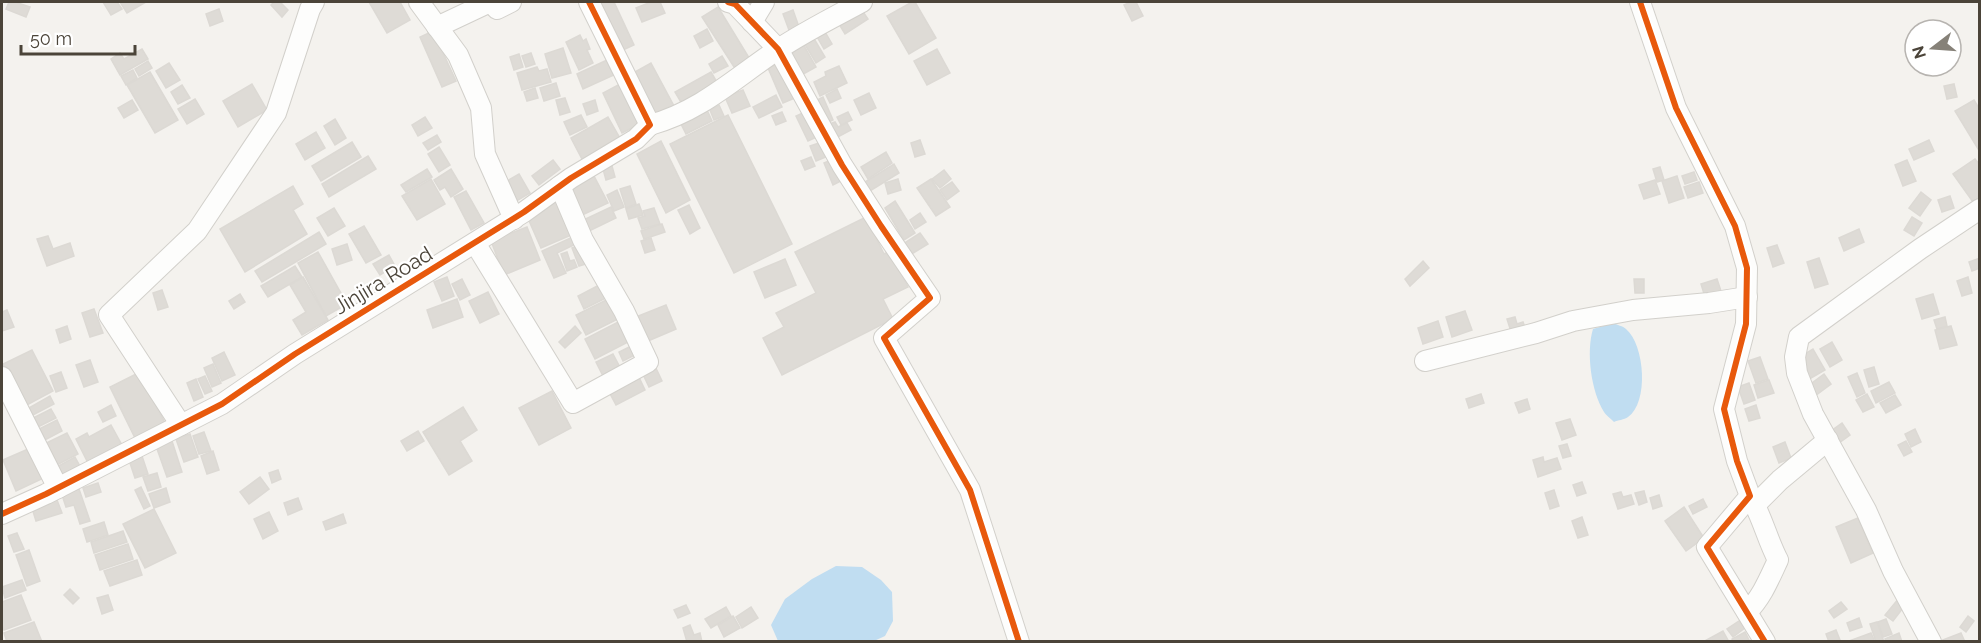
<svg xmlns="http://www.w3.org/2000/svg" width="1981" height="643" viewBox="0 0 1981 643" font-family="Raleway,sans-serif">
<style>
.water{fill:#c0ddf1}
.building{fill:#dedbd6;stroke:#dcd9d4;stroke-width:1.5}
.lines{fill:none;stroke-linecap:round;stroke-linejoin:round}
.minor-casing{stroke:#d2d0cb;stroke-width:22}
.minor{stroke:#fdfdfc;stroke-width:20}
.cycleway-casing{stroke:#fff;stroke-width:10}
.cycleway{stroke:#e8590c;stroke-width:6}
.labels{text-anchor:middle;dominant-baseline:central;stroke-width:4.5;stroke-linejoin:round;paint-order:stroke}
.street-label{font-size:21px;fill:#4b4439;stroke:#fff}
</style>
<rect width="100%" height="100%" fill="#f4f2ee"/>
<g class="water">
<path d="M1613 323C1617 325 1623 326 1626 329 1645 345 1649 403 1628 417 1624 420 1618 420 1614 422 1611 419 1606 415 1604 412 1591 391 1586 352 1593 329Z"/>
<path d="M836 566 862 567 881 580 892 592 893 621 885 636 874 641H778L771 625 785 599 812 579Z"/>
</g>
<g class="building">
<path d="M9 2H15L30 7 26 17 6 9Z"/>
<path d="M103 2H117L122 9 111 15Z"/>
<path d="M120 2H146L127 13Z"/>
<path d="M274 2H280L288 10 282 17 271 5Z"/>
<path d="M369 2H400L410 20 387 33Z"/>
<path d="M600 2H614L634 45 623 50Z"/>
<path d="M651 2H660L665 13 642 22 636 8Z"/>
<path d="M912 2H915L936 38 909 54 887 16Z"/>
<path d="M1131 2H1136L1143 16 1132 21 1124 5Z"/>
<path d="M718 7 751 61 736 70 702 17Z"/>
<path d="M219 9 223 21 210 26 206 14Z"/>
<path d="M861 9 868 19 845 34 839 24Z"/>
<path d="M793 10 799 27 789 30 783 14Z"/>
<path d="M707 29 713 41 700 48 694 36Z"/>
<path d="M824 30 832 44 824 49 816 35Z"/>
<path d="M433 31 456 81 442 87 420 37Z"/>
<path d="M580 35 583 41 586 39 590 49 587 50 593 63 579 70 566 42Z"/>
<path d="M813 37 825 57 816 63 804 43Z"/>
<path d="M802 42 816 67 798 77 784 53Z"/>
<path d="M563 48 571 73 552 78 545 54Z"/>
<path d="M142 49 148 59 120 75 111 59 120 53 124 59Z"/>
<path d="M937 49 950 73 927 85 914 61Z"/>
<path d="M531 53 535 64 526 67 522 56Z"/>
<path d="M519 54 523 67 514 70 510 57Z"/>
<path d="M722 56 728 66 714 73 709 64Z"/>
<path d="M607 60 614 75 583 89 577 74Z"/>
<path d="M148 61 152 68 139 76 135 69Z"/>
<path d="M782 62 797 97 783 103 768 68Z"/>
<path d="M169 63 180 80 166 88 156 71Z"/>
<path d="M651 63 674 106 656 116 633 73Z"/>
<path d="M839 66 847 83 820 96 814 82 826 76 825 72Z"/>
<path d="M537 67 539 71 547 69 551 82 522 90 517 73Z"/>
<path d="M133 70 137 78 126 85 121 76Z"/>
<path d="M150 72 178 120 155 133 127 85Z"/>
<path d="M711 72 718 84 682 104 675 92Z"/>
<path d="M556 83 560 96 544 101 540 88Z"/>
<path d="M252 84 267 110 238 127 223 101Z"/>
<path d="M620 84 640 124 622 133 603 93Z"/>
<path d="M1954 84 1957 97 1947 99 1944 86Z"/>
<path d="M182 85 190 98 178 104 171 92Z"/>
<path d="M535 88 538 98 527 101 524 92Z"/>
<path d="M837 89 841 98 830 103 826 95Z"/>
<path d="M743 90 750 106 732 113 725 97Z"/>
<path d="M869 93 876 108 861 115 854 100Z"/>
<path d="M776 95 782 107 759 118 753 107Z"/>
<path d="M823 97 833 120 823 125 813 102Z"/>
<path d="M565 98 570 112 560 115 556 100Z"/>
<path d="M195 99 204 114 187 124 178 109Z"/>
<path d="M132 100 138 110 124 118 118 108Z"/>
<path d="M595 100 598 111 587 115 583 104Z"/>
<path d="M1974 100 1980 110V152L1955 111Z"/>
<path d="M719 105 724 116 714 120 710 110Z"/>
<path d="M707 110 712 121 686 134 681 124Z"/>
<path d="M807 111 819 136 808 141 796 116Z"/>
<path d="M782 112 786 121 776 125 772 116Z"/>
<path d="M848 112 852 120 841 125 837 117Z"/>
<path d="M581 115 587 127 570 135 564 122Z"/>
<path d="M728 115 792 244 734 273 670 144Z"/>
<path d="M425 117 432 128 418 136 412 125Z"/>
<path d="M608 117 621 140 583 161 571 138Z"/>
<path d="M335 119 346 138 335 145 324 126Z"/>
<path d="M835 122 838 127 847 123 851 130 834 139 827 125Z"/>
<path d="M316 132 325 148 305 160 296 144Z"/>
<path d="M437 135 441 142 428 150 423 143Z"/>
<path d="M920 140 925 154 915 157 911 143Z"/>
<path d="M1929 140 1934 151 1914 160 1909 149Z"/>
<path d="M661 141 690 200 666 213 637 154Z"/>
<path d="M352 142 361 157 321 181 312 166Z"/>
<path d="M822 142 828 156 816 161 810 146Z"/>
<path d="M439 147 450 165 439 172 428 154Z"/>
<path d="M886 152 892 163 868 179 861 167Z"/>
<path d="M368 156 376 169 329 197 322 184Z"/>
<path d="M811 157 815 166 805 170 801 161Z"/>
<path d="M834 159 843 180 833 185 824 163Z"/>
<path d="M1975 159 1980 165V197L1973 202 1953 174Z"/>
<path d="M553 160 560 169 539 185 532 176Z"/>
<path d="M1907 160 1916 181 1903 186 1895 165Z"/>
<path d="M894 164 899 173 870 191 865 182Z"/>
<path d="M612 166 615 177 606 180 603 169Z"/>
<path d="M1660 167 1664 180 1657 182 1653 169Z"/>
<path d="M427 169 432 177 406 192 401 185Z"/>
<path d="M451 169 463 189 451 197 445 187 440 190 434 180Z"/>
<path d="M944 170 951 179 940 188 932 179Z"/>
<path d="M1694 172 1697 180 1685 184 1682 176Z"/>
<path d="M519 174 530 193 513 203 502 184Z"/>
<path d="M593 174 608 203 578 217 565 188Z"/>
<path d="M1677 176 1684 198 1669 203 1662 181Z"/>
<path d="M431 179 445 204 417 220 402 196Z"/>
<path d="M898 179 901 190 888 194 885 183Z"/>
<path d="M931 179 950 207 936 216 917 188Z"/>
<path d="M1655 180 1660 194 1644 199 1639 185Z"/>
<path d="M952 182 959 191 947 200 940 190Z"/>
<path d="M1699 182 1703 193 1688 198 1684 187Z"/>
<path d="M293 186 303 204 293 210 307 234 245 272 220 229Z"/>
<path d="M630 186 636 204 626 208 620 189Z"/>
<path d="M617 190 624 207 614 211 607 195Z"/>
<path d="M466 191 484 223 471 230 454 197Z"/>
<path d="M1921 192 1931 200 1920 216 1909 208Z"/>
<path d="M1950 196 1954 208 1942 212 1938 200Z"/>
<path d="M563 198 578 232 541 248 526 214Z"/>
<path d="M895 201 915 233 904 240 885 208Z"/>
<path d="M639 204 643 215 629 219 626 209Z"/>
<path d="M689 205 700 228 690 234 678 210Z"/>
<path d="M611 207 616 218 585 233 579 222Z"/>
<path d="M334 208 345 226 328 236 317 218Z"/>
<path d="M654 208 660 224 642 229 638 218 645 216 643 211Z"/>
<path d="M920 213 926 222 915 229 910 220Z"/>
<path d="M866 217 884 254 890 251 908 287 883 299 893 319 782 375 763 338 784 327 776 313 816 293 795 252Z"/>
<path d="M1912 217 1922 223 1914 236 1904 230Z"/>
<path d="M662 224 665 232 644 239 641 231Z"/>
<path d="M364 226 381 255 366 263 349 234Z"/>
<path d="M527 227 540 260 504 275 491 241Z"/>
<path d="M1859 229 1864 242 1844 251 1839 238Z"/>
<path d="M319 232 326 244 262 282 255 271Z"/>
<path d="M920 233 928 244 910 255 903 244Z"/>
<path d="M577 235 580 242 557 253 566 273 554 278 542 251Z"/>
<path d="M48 236 53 249 70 243 74 256 47 266 37 239Z"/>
<path d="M651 238 655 250 645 253 641 241Z"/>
<path d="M347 244 352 260 337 265 332 249Z"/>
<path d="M582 244 589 263 579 266 572 248Z"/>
<path d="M1777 245 1784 263 1773 267 1767 248Z"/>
<path d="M318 252 347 304 326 316 298 263Z"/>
<path d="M567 252 570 261 574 260 577 267 567 271 561 254Z"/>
<path d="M389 255 395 266 380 275 373 264Z"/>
<path d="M1819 258 1828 284 1815 288 1807 262Z"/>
<path d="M1980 258V268L1972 271 1969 262Z"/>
<path d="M785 259 796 285 765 298 754 272Z"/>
<path d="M1423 261 1429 268 1410 286 1405 279Z"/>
<path d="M295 266 302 277 268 297 261 286Z"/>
<path d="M303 277 328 320 302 335 293 320 306 312 290 285Z"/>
<path d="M447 277 454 296 442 301 434 282Z"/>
<path d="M1968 277 1972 293 1962 296 1957 281Z"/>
<path d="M462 279 470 295 460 300 452 284Z"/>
<path d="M1634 279H1644V293H1635Z"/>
<path d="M1717 279 1721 291 1705 297 1701 284Z"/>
<path d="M601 284 608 297 584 309 578 296Z"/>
<path d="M162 290 168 307 158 310 153 293Z"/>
<path d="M488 292 499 314 480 323 469 301Z"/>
<path d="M240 294 245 302 234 309 229 301Z"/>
<path d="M1933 294 1939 314 1922 319 1916 299Z"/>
<path d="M610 298 620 318 586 335 576 315Z"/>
<path d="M457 299 463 317 433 328 427 310Z"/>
<path d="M666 305 676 329 641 344 631 319Z"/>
<path d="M94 309 103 333 90 337 82 313Z"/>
<path d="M7 310 14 327 2 331V312Z"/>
<path d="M1465 311 1472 330 1452 337 1446 317Z"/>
<path d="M1515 317 1517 324 1523 322 1527 333 1513 338 1507 319Z"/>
<path d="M1945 317 1947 326 1937 329 1934 320Z"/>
<path d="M624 319 634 339 595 359 585 339Z"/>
<path d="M1438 321 1443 337 1423 344 1418 328Z"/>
<path d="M67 326 71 339 60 343 56 330Z"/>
<path d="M575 326 581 333 565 348 559 342Z"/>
<path d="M1951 326 1957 345 1940 349 1935 330Z"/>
<path d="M1832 342 1842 360 1830 367 1820 349Z"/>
<path d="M631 346 635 355 623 361 619 352Z"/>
<path d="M1813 349 1825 370 1806 381 1798 365 1806 361 1803 355Z"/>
<path d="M32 350 53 391 25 406 3 364Z"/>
<path d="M224 352 235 375 222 381 212 358Z"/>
<path d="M613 354 623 373 606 382 596 362Z"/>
<path d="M1760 357 1768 379 1756 383 1748 361Z"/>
<path d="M90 360 98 382 84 387 76 365Z"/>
<path d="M213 364 221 383 212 387 204 368Z"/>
<path d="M654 364 662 381 649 387 641 370Z"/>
<path d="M1874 367 1879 384 1869 387 1864 370Z"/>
<path d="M636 371 645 390 616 405 606 386Z"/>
<path d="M61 372 67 388 56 392 50 376Z"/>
<path d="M140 372 165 423 135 438 110 387Z"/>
<path d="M1857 373 1865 393 1857 397 1848 377Z"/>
<path d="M1824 374 1831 384 1815 396 1808 386Z"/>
<path d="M205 376 212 391 205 394 198 379Z"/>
<path d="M196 379 203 397 194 401 187 383Z"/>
<path d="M1769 380 1774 393 1758 398 1754 385Z"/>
<path d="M1889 382 1895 393 1876 403 1871 391Z"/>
<path d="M1749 383 1755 400 1744 404 1738 387Z"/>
<path d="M552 391 571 428 539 445 519 408Z"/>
<path d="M1481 394 1484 403 1469 408 1466 399Z"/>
<path d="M1867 394 1874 407 1863 412 1856 400Z"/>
<path d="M1895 395 1901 405 1886 413 1880 403Z"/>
<path d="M50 396 54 404 31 416 27 409Z"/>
<path d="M1527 399 1530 409 1519 413 1515 403Z"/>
<path d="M111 405 116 416 103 422 98 412Z"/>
<path d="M1756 405 1760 418 1749 421 1745 409Z"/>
<path d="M463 407 477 430 460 441 472 461 449 475 423 432Z"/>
<path d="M51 409 56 418 34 429 29 420Z"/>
<path d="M1570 419 1576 435 1562 440 1556 423Z"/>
<path d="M57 420 62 431 41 442 35 431Z"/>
<path d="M1842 423 1850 435 1839 443 1831 431Z"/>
<path d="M111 425 123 447 89 465 76 439 87 433 89 437Z"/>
<path d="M1915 429 1921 442 1911 447 1905 434Z"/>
<path d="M418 431 424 441 407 451 401 441Z"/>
<path d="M204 432 211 451 199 454 193 436Z"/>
<path d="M67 433 78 454 53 467 42 445Z"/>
<path d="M190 434 198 457 184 462 176 439Z"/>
<path d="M172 441 182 472 167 477 156 446Z"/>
<path d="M1906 441 1912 452 1904 456 1898 445Z"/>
<path d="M1785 442 1791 458 1779 463 1773 447Z"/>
<path d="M1567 444 1571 456 1563 458 1559 446Z"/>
<path d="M35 446 48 476 16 491 3 460Z"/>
<path d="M140 450 148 474 135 478 127 454Z"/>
<path d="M213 451 219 470 207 474 201 456Z"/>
<path d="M75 457 82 470 60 482 53 469Z"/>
<path d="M1543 457 1544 462 1557 458 1561 469 1538 477 1533 460Z"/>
<path d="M278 470 281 479 272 483 269 473Z"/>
<path d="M157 473 161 487 148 491 143 477Z"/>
<path d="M260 477 269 489 249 504 240 492Z"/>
<path d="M1582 482 1586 493 1577 496 1573 485Z"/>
<path d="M98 483 101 492 86 497 83 488Z"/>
<path d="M141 487 150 506 144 509 135 490Z"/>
<path d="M166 488 170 502 154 508 149 494Z"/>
<path d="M79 489 90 521 80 524 74 505 66 507 62 495Z"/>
<path d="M1554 490 1559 506 1550 509 1545 493Z"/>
<path d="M1644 491 1647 502 1639 505 1635 493Z"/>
<path d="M1621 492 1623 497 1631 495 1634 504 1618 509 1613 494Z"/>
<path d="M1659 495 1662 506 1653 509 1650 498Z"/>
<path d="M298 498 302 509 288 515 284 503Z"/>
<path d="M1703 499 1707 507 1693 514 1689 506Z"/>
<path d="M57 500 62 513 36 521 32 508Z"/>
<path d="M1684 507 1704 538 1686 551 1665 521Z"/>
<path d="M154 509 176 553 145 568 123 524Z"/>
<path d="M269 512 278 531 263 539 254 519Z"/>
<path d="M343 514 346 523 326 530 323 522Z"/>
<path d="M1582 517 1588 535 1578 538 1572 521Z"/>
<path d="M1858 518 1873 553 1851 563 1836 527Z"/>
<path d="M104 522 108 535 87 542 83 529Z"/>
<path d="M123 531 127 542 94 553 91 542Z"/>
<path d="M17 533 24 549 14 552 8 536Z"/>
<path d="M128 544 133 559 100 570 95 555Z"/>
<path d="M29 550 40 581 27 586 16 555Z"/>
<path d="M137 560 142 575 110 586 104 571Z"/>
<path d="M22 580 26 590 5 598 2 587Z"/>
<path d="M70 589 79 598 73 604 64 595Z"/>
<path d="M21 595 31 620 4 630 2 625V602Z"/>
<path d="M108 595 113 610 102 614 97 598Z"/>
<path d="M1899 598 1906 604 1893 621 1885 615Z"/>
<path d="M1841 602 1847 609 1834 618 1829 611Z"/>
<path d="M686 605 690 613 678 618 674 610Z"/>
<path d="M726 607 731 616 711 628 705 619Z"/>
<path d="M751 607 758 618 742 628 736 617Z"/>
<path d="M733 616 740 628 724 637 718 625Z"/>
<path d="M1968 616 1974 621 1966 632 1960 627Z"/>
<path d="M1859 618 1862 627 1850 631 1847 623Z"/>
<path d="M1886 619 1892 634 1883 637 1878 622Z"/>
<path d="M1739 621 1745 628 1733 637 1727 629Z"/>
<path d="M34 622 42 642H7L4 633Z"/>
<path d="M1877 622 1884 642H1876L1870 624Z"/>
<path d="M690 625 694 635 700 633 702 642H687L683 628Z"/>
<path d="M1836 630 1840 640 1829 642 1826 634Z"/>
<path d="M1723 631 1729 642H1703Z"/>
<path d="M1745 632 1750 642H1733L1732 639Z"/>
<path d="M1871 633 1875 642H1849V641Z"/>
<path d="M1899 633 1902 642H1886L1885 639Z"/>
<path d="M1961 633 1965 642H1944L1943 640Z"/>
</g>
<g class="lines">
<defs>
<g id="minor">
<path d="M419 2 458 55 481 108 485 154 514 219"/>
<path d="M492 2 497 9 511 2"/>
<path d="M728 2 735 4 778 49 842 165 881 226 930 298 884 338 970 490 1019 642"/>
<path d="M1640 2 1676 108 1735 226 1747 268 1746 324 1724 409 1737 461 1750 496 1707 547 1765 642"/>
<path d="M752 22 764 2"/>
<path d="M437 27 490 2"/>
<path d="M650 125C701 111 735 78 777 50 804 32 834 17 862 2"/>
<path d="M475 243 573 403 648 362 624 311 583 240 560 186"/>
<path d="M1425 361 1536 333 1573 321 1633 310 1709 303 1747 297"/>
<path d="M2 377 58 488"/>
<path d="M181 425 109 315 197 231 276 113 310 9 314 2"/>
<path d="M1755 505 1780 480 1828 440"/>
<path d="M2 514 46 494 222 404 295 354 524 212 571 178 636 139 650 125 589 2"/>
<path d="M1747 612C1762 597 1769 579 1778 560 1767 539 1762 516 1750 496"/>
<path d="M1931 642 1893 571 1866 510 1813 414 1797 373 1795 357 1799 337 1920 249 1980 209"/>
</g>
</defs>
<use href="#minor" class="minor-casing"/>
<use href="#minor" class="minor"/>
<defs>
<g id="cycleway">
<path d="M728 2 735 4 778 49 842 165 881 226 930 298 884 338 970 490 1019 642"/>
<path d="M1640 2 1676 108 1735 226 1747 268 1746 324 1724 409 1737 461 1750 496 1707 547 1765 642"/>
<path d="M2 514 46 494 222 404 295 354 524 212 571 178 636 139 650 125 589 2"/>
</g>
</defs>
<use href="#cycleway" class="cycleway-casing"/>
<use href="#cycleway" class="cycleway"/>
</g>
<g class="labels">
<g class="street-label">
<text transform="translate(383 280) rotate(-31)">Jinjira Road</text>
</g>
</g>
<rect width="1981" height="643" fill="none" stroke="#4b4439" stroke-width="6"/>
<g transform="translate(1933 48) rotate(253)"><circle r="28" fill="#ffffff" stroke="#b7b4b0" stroke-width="1.5"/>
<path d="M0-4.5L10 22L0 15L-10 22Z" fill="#868178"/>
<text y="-9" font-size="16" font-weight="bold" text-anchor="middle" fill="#4b4439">N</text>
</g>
<path d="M21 45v9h114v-9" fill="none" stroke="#4b4439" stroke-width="3"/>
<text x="30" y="45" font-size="18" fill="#4b4439" stroke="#ffffff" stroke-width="4.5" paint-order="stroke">50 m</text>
</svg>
